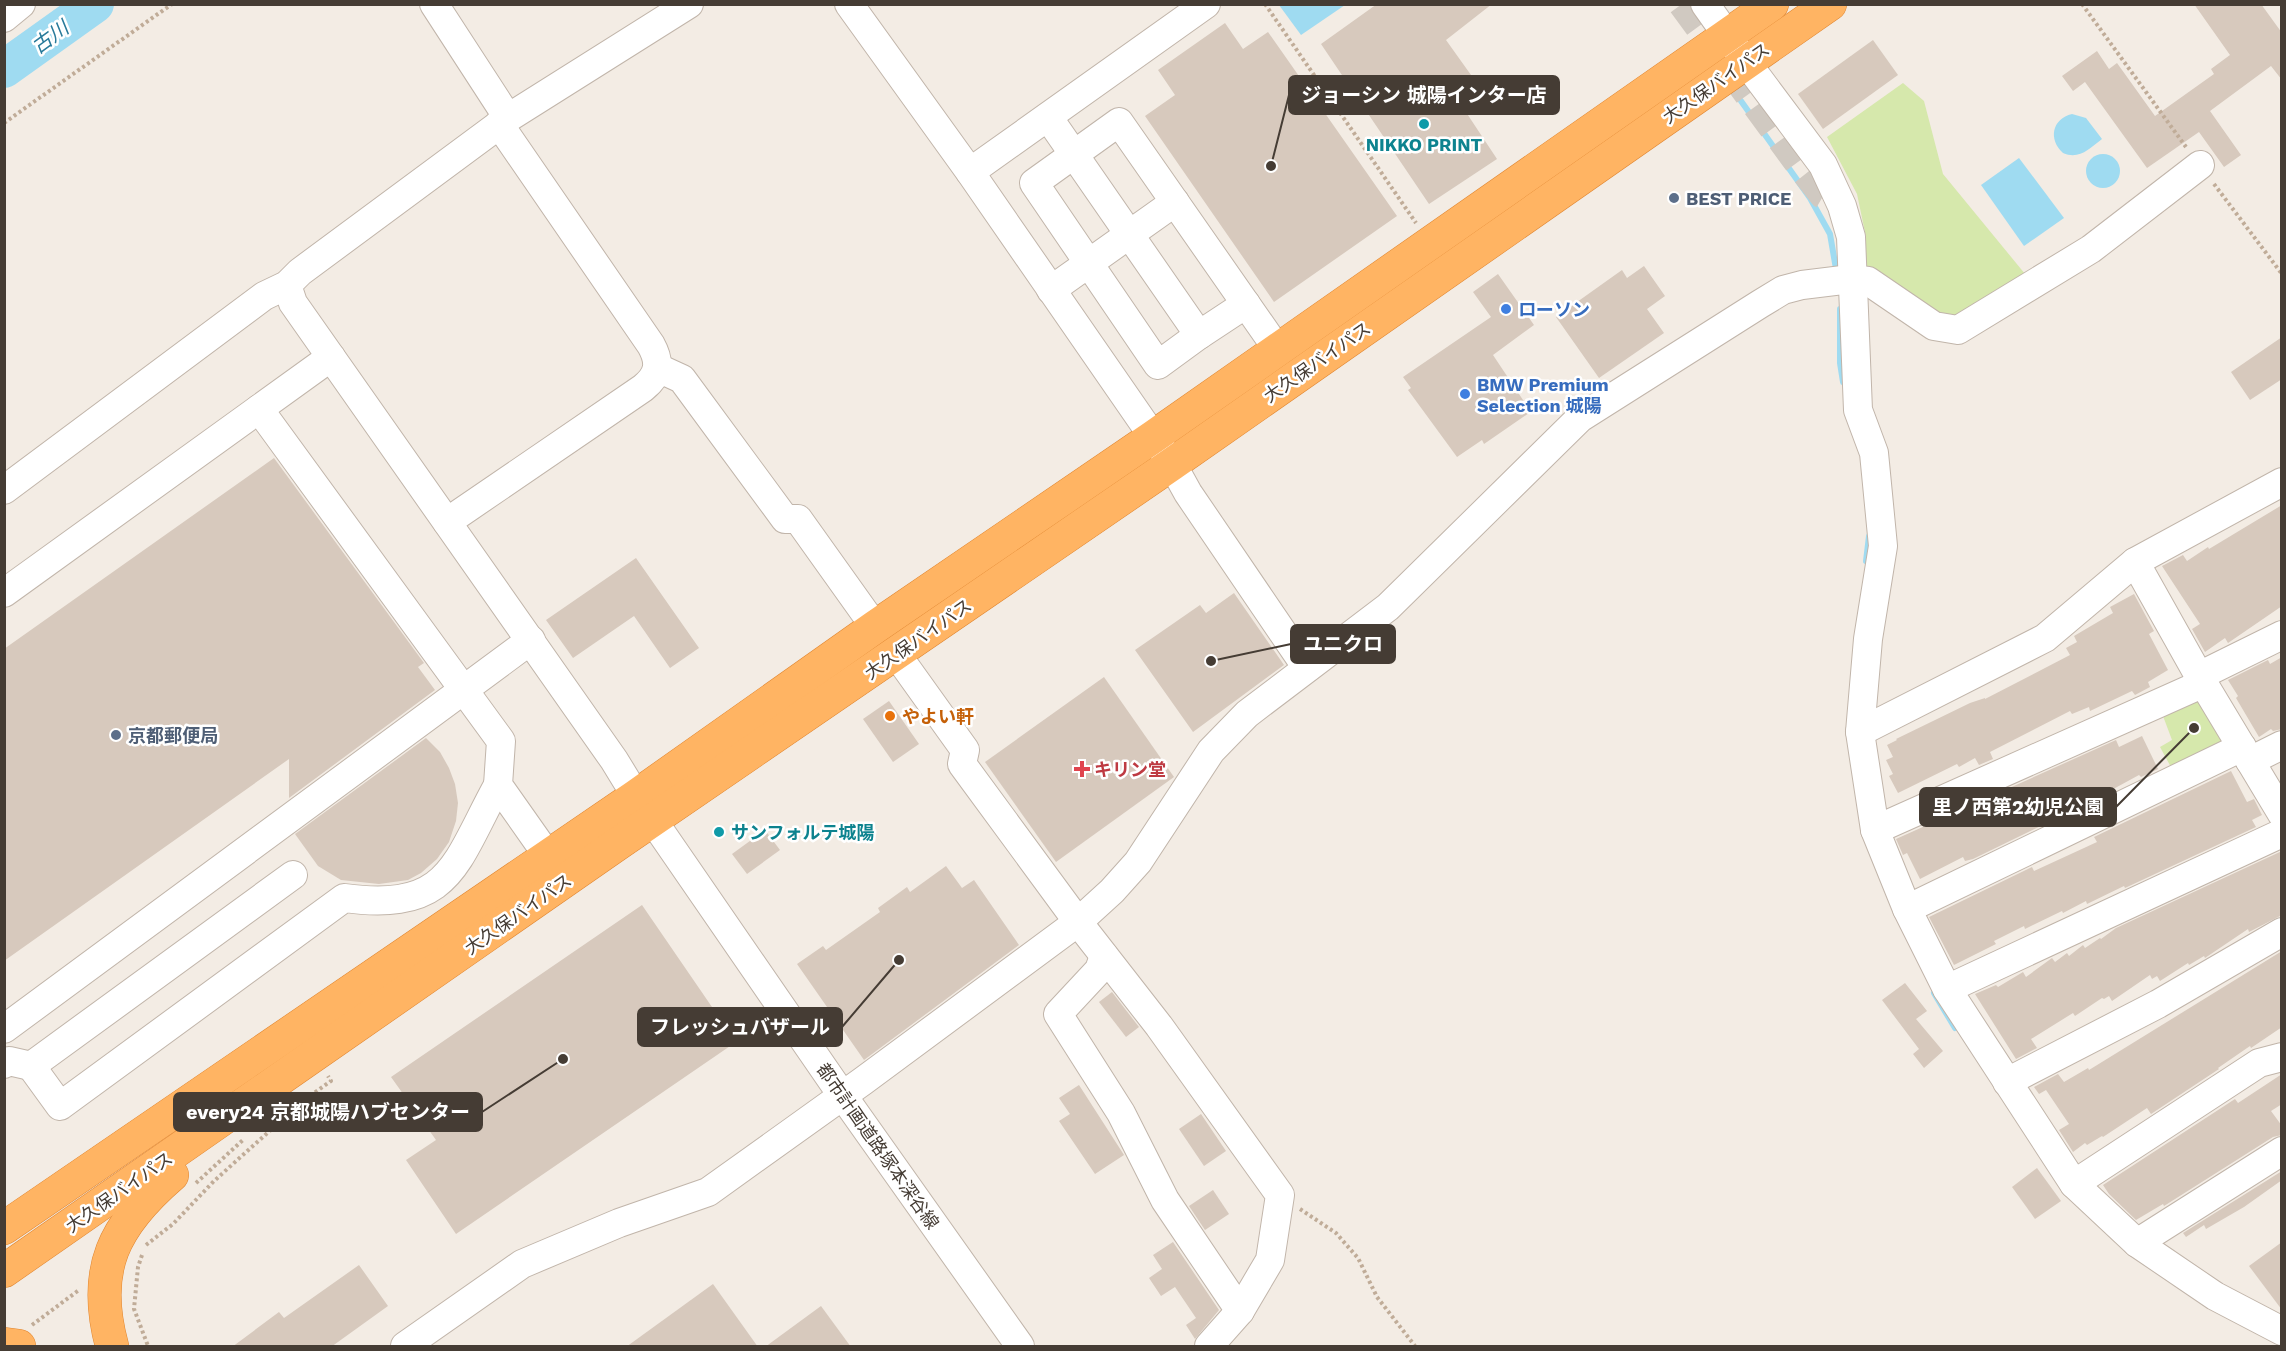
<svg xmlns="http://www.w3.org/2000/svg" width="2286" height="1351" viewBox="0 0 2286 1351" font-family="'Work Sans','Noto Sans JP',sans-serif">
<style>
.green{fill:#d6e8ac}
.water{fill:#9fdbf1}
.lines{fill:none;stroke-linecap:round;stroke-linejoin:round}
.stream{stroke:#9fdbf1;stroke-width:6}
.river{stroke:#9fdbf1;stroke-width:38}
.building{fill:#d7c9bd}
.minor-tunnel{stroke:#d0c9c1;stroke-width:28;stroke-dasharray:28 14;stroke-linecap:butt}
.minor-casing{stroke:#c1b5aa;stroke-width:30}
.highway-casing{stroke:#e08631;stroke-width:34}
.path{stroke:#c0ac98;stroke-width:4;stroke-dasharray:3 3;stroke-linecap:butt}
.minor{stroke:#fff;stroke-width:28}
.highway{stroke:#ffb463;stroke-width:33}
.culture-dot{fill:#0f9aa8;stroke:#fff;stroke-width:2}
.service-dot{fill:#5c6f8a;stroke:#fff;stroke-width:2}
.shop-dot{fill:#3f7fe0;stroke:#fff;stroke-width:2}
.food-dot{fill:#e8710a;stroke:#fff;stroke-width:2}
.health-dot{fill:#e0444e;stroke:#fff;stroke-width:2}
.labels{text-anchor:middle;dominant-baseline:central;stroke-width:5;stroke-linejoin:round;paint-order:stroke}
.street-label{font-size:18px;fill:#453c34;stroke:#fff}
.culture-label{font-size:18px;font-weight:bold;fill:#0d838f;stroke:#fff}
.service-label{font-size:18px;font-weight:bold;fill:#4e5e75;stroke:#fff;text-anchor:start}
.shop-label{font-size:18px;font-weight:bold;fill:#366cbe;stroke:#fff;text-anchor:start}
.food-label{font-size:18px;font-weight:bold;fill:#c56008;stroke:#fff;text-anchor:start}
.health-label{font-size:18px;font-weight:bold;fill:#be3a42;stroke:#fff;text-anchor:start}
.water-label{font-size:20px;font-style:italic;fill:#287a9a;stroke:#fff}
.leader{fill:none;stroke:#453c34;stroke-width:2}
.callout-dot{fill:#453c34;stroke:#fff;stroke-width:2}
.callout{fill:#453c34;stroke:#453c34;stroke-width:2}
.callout-label{font-size:20px;text-anchor:middle;font-weight:bold;fill:#fff}
</style>
<rect width="100%" height="100%" fill="#f3ece4"/>
<g class="green">
<path d="M1903 83 1924 101 1943 174 2030 280 1952 322 1865 265 1866 237 1857 194 1827 137Z"/>
<path d="M2200 698 2227 741 2172 769 2160 747 2172 740 2163 716Z"/>
</g>
<g class="water">
<path d="M1279 5H1345L1301 35Z"/>
<path d="M2072 114 2086 118 2102 139C2089 149 2079 160 2063 153 2048 139 2052 119 2072 114Z"/>
<circle cx="2103" cy="171" r="17"/>
<path d="M2019 158 2064 218 2024 246 1981 185Z"/>
</g>
<g class="lines">
<g class="stream">
<path d="M1741 101 1810 198 1830 234 1836 269"/>
<path d="M1840 309V363L1843 382"/>
<path d="M1866 561 1869 536"/>
<path d="M1934 993 1955 1028"/>
</g>
<path class="river" d="M4 69 95 4"/>
</g>
<g class="building">
<path d="M1377 4H1492L1446 40 1471 75 1450 88 1497 159 1429 204 1321 44Z"/>
<path d="M2194 4H2261L2282 33V80L2271 66 2210 111 2241 155 2224 167 2199 132 2147 168 2085 82 2073 91 2062 76 2097 51 2109 69 2117 63 2155 116 2214 74 2211 69 2230 55Z"/>
<path d="M1225 23 1243 49 1268 32 1397 216 1274 302 1145 116 1175 95 1158 70Z"/>
<path d="M1873 40 1898 75 1823 129 1798 94Z"/>
<path d="M1644 266 1665 296 1647 309 1664 333 1599 378 1556 317 1622 270 1627 278Z"/>
<path d="M1498 274 1534 325 1493 355 1529 409 1527 411 1529 413 1484 444 1482 440 1457 457 1408 390 1411 388 1403 377 1491 317 1473 292Z"/>
<path d="M2282 337V379L2250 400 2231 372Z"/>
<path d="M274 458 424 663 418 667 435 690 289 798V759L4 961V649Z"/>
<path d="M2282 505V606L2228 643 2225 638 2205 652 2192 629 2200 624 2162 566 2183 555 2187 561 2208 547 2209 549Z"/>
<path d="M636 558 699 648 670 668 634 616 573 658 546 620Z"/>
<path d="M1234 593 1284 665 1193 732 1135 650 1200 605 1206 613Z"/>
<path d="M2134 594 2154 631 2149 634 2168 670 2148 682 2150 687 2135 695 2132 691 2090 711 2089 707 2072 714 2070 711 1990 752 1993 759 1979 765 1975 758 1959 767 1957 764 1898 793 1889 776 1893 774 1886 760 1893 757 1887 745 1897 740 1896 739 1970 703 1985 698V699L2070 655 2066 648 2077 642 2074 636 2113 613 2110 607Z"/>
<path d="M2282 657V729L2273 731 2271 729 2259 737 2236 698 2238 696 2228 680 2268 660 2270 664Z"/>
<path d="M1104 677 1174 777 1056 862 985 762Z"/>
<path d="M889 701 919 744 893 762 863 719Z"/>
<path d="M2142 736 2158 769 2141 777 2139 775 2095 799 2093 796 2063 811 2065 814 1973 859 1965 861 1963 857 1920 879 1907 853 1903 855 1896 839 2116 740 2119 747Z"/>
<path d="M426 738 440 752 449 768 455 784 458 803 456 821 449 842 437 859 421 873 408 880 379 884 341 880 318 866 295 834Z"/>
<path d="M2231 771 2247 802 2254 799 2262 815 2252 820 2256 827 2125 888 2124 886 2087 904 2086 901 2063 913 2062 911 2025 929 2024 926 1994 941 1996 944 1954 965 1929 917 2032 867 2034 871 2084 848 2097 842 2094 837Z"/>
<path d="M765 830 780 850 747 874 732 854Z"/>
<path d="M2282 851V915L2249 932 2248 929 2205 958 2204 956 2189 965 2188 963 2160 981 2157 976 2152 979 2150 975 2112 1001 2109 996 2104 999 2102 998 2075 1016 2073 1013 2031 1039 2037 1048 2016 1059 1975 994 1996 985 1998 987 2023 972 2026 977 2052 958 2055 962 2067 953 2069 956 2083 945 2085 948 2100 938 2101 939 2116 928Z"/>
<path d="M946 866 962 888 974 880 1019 945 864 1060 797 964 823 946 826 950 880 912 878 908 907 887 910 892Z"/>
<path d="M642 905 736 1042 456 1234 406 1160 436 1140 391 1077Z"/>
<path d="M2282 951V1027L2251 1048 2250 1046 2218 1068 2219 1069 2151 1114 2147 1108 2103 1137 2102 1136 2087 1145 2085 1143 2073 1152 2059 1130 2069 1124 2046 1090 2039 1094 2034 1087 2058 1074 2064 1082 2088 1068 2089 1070Z"/>
<path d="M1905 983 1927 1011 1916 1019 1943 1051 1924 1068 1913 1054 1919 1049 1882 1000Z"/>
<path d="M1112 992 1139 1027 1126 1037 1099 1002Z"/>
<path d="M2282 1074V1104L2271 1111 2282 1126V1135L2273 1137 2164 1206 2163 1204 2136 1220 2109 1194 2103 1185 2235 1099 2238 1103Z"/>
<path d="M1079 1085 1124 1155 1095 1174 1059 1121 1070 1114 1059 1098Z"/>
<path d="M1201 1114 1226 1151 1204 1166 1179 1129Z"/>
<path d="M2037 1168 2061 1201 2035 1219 2012 1187Z"/>
<path d="M2282 1171V1180L2244 1207 2206 1229 2204 1225 2186 1237 2183 1233Z"/>
<path d="M1213 1190 1229 1214 1205 1230 1189 1206Z"/>
<path d="M1173 1242 1219 1310 1195 1339 1186 1325 1196 1318 1175 1287 1161 1296 1149 1278 1162 1269 1153 1255Z"/>
<path d="M2282 1242V1310L2249 1266Z"/>
<path d="M359 1265 388 1306 331 1347H232L279 1312 284 1318Z"/>
<path d="M713 1284 758 1347H626Z"/>
<path d="M821 1306 851 1347H765Z"/>
</g>
<g class="lines">
<path class="minor-tunnel" d="M1682 4 1804 171 1823 195 1842 206"/>
<defs>
<g id="minor">
<path d="M434 4 508 118"/>
<path d="M849 4 970 172 1172 464 1188 493 1307 668"/>
<path d="M1705 4 1746 62 1823 165 1842 206 1851 237 1858 410 1874 453 1883 546 1868 639 1860 732 1875 830 1907 909 1947 989 2074 1184 2137 1243 2215 1296 2282 1331"/>
<path d="M4 18 21 4"/>
<path d="M1048 117 1199 335 1246 304"/>
<path d="M970 172 1206 4"/>
<path d="M287 285 293 303 614 760 636 796 833 1082 1020 1346"/>
<path d="M1051 290 1175 202"/>
<path d="M1199 335 1158 365 1034 183 1119 122 1278 350"/>
<path d="M658 368 682 379 785 519H798L875 627"/>
<path d="M259 409 501 741 498 785 548 856"/>
<path d="M4 490 264 296 287 285 300 272 508 118 689 4"/>
<path d="M447 522 643 388C659 375 661 363 651 345L499 124"/>
<path d="M2135 562 2199 676 2282 814"/>
<path d="M4 593 331 357"/>
<path d="M897 655 965 750 962 764 1078 922 1159 1026 1280 1195 1270 1260 1240 1311 1209 1346"/>
<path d="M2199 676 2282 635"/>
<path d="M1860 732 2045 638 2135 562 2282 482"/>
<path d="M2250 761 2282 745"/>
<path d="M1875 830 2204 683"/>
<path d="M1907 909 2242 747"/>
<path d="M1104 956 1099 970 1058 1014 1121 1113 1165 1200 1240 1311"/>
<path d="M1947 989 2282 833"/>
<path d="M4 1029 531 640"/>
<path d="M4 1064 9 1061 31 1066 293 875"/>
<path d="M31 1066 60 1106 344 898C451 912 454 865 498 785"/>
<path d="M2007 1082 2158 1004 2282 932"/>
<path d="M2074 1184 2259 1063 2282 1057"/>
<path d="M2137 1243 2282 1151"/>
<path d="M405 1346 522 1264 619 1223 708 1192 863 1081 1078 922 1112 891 1138 862 1211 751 1247 714 1388 607 1580 418 1760 304 1783 290 1802 285 1851 279 1868 281 1934 326 1958 330 2091 249 2200 165"/>
</g>
<g id="highway">
<path d="M4 1228 636 796 875 627 1153 437 1772 4"/>
<path d="M4 1271 619 843 1172 464 1830 4"/>
<path d="M4 1344 19 1346"/>
<path d="M112 1346C91 1269 114 1225 172 1175"/>
</g>
</defs>
<use href="#minor" class="minor-casing"/>
<use href="#highway" class="highway-casing"/>
<g class="path">
<path d="M1265 4 1416 223"/>
<path d="M2082 4 2186 147"/>
<path d="M4 123 172 4"/>
<path d="M2214 184 2282 274"/>
<path d="M196 1183 244 1139"/>
<path d="M1300 1209 1336 1233 1358 1258 1377 1297 1415 1346"/>
<path d="M146 1245 173 1224 214 1181 303 1101 331 1081 328 1076"/>
<path d="M142 1255 138 1267 134 1309 148 1346"/>
<path d="M32 1325 79 1290"/>
</g>
<use href="#minor" class="minor"/>
<use href="#highway" class="highway"/>
</g>
<g class="culture-dot">
<circle cx="1424" cy="124" r="6"/>
<circle cx="719" cy="832" r="6"/>
</g>
<g class="service-dot">
<circle cx="1674" cy="198" r="6"/>
<circle cx="116" cy="735" r="6"/>
</g>
<g class="shop-dot">
<circle cx="1506" cy="309" r="6"/>
<circle cx="1465" cy="394" r="6"/>
</g>
<circle class="food-dot" cx="890" cy="716" r="6"/>
<path class="health-dot" d="M1079 760h6v6h6v6h-6v6h-6v-6h-6v-6h6z"/>
<g class="labels">
<g class="street-label">
<text transform="translate(1716 83) rotate(-35)">大久保バイパス</text>
<text transform="translate(1317 362) rotate(-35)">大久保バイパス</text>
<text transform="translate(918 639) rotate(-35)">大久保バイパス</text>
<text transform="translate(518 914) rotate(-35)">大久保バイパス</text>
<text transform="translate(878 1146) rotate(55)">都市計画道路塚本深谷線</text>
<text transform="translate(119 1192) rotate(-35)">大久保バイパス</text>
</g>
<g class="culture-label">
<text x="1424" y="144">NIKKO PRINT</text>
<text x="731" y="832" text-anchor="start">サンフォルテ城陽</text>
</g>
<g class="service-label">
<text x="1686" y="198">BEST PRICE</text>
<text x="128" y="735">京都郵便局</text>
</g>
<g class="shop-label">
<text x="1518" y="309">ローソン</text>
<text x="1477" y="384">BMW Premium<tspan x="1477" dy="21">Selection 城陽</tspan></text>
</g>
<g class="food-label">
<text x="902" y="716">やよい軒</text>
</g>
<g class="health-label">
<text x="1094" y="769">キリン堂</text>
</g>
<g class="water-label">
<text transform="translate(50 37) rotate(-36)">古川</text>
</g>
</g>
<path class="leader" d="M1271 166L1289 95M1211 661L1291 644M2194 728L2116 807M899 960L842 1027M563 1059L482 1112"/>
<g class="callout-dot">
<circle cx="1271" cy="166" r="6"/>
<circle cx="1211" cy="661" r="6"/>
<circle cx="2194" cy="728" r="6"/>
<circle cx="899" cy="960" r="6"/>
<circle cx="563" cy="1059" r="6"/>
</g>
<g class="callout">
<rect x="1289" y="76" width="270" height="38" rx="6"/>
<rect x="1291" y="625" width="104" height="38" rx="6"/>
<rect x="1920" y="788" width="196" height="38" rx="6"/>
<rect x="638" y="1008" width="204" height="38" rx="6"/>
<rect x="174" y="1093" width="308" height="38" rx="6"/>
</g>
<g class="callout-label">
<text x="1424" y="102">ジョーシン 城陽インター店</text>
<text x="1343" y="651">ユニクロ</text>
<text x="2018" y="814">里ノ西第2幼児公園</text>
<text x="740" y="1034">フレッシュバザール</text>
<text x="328" y="1119">every24 京都城陽ハブセンター</text>
</g>
<rect width="2286" height="1351" fill="none" stroke="#453c34" stroke-width="12"/>
</svg>
